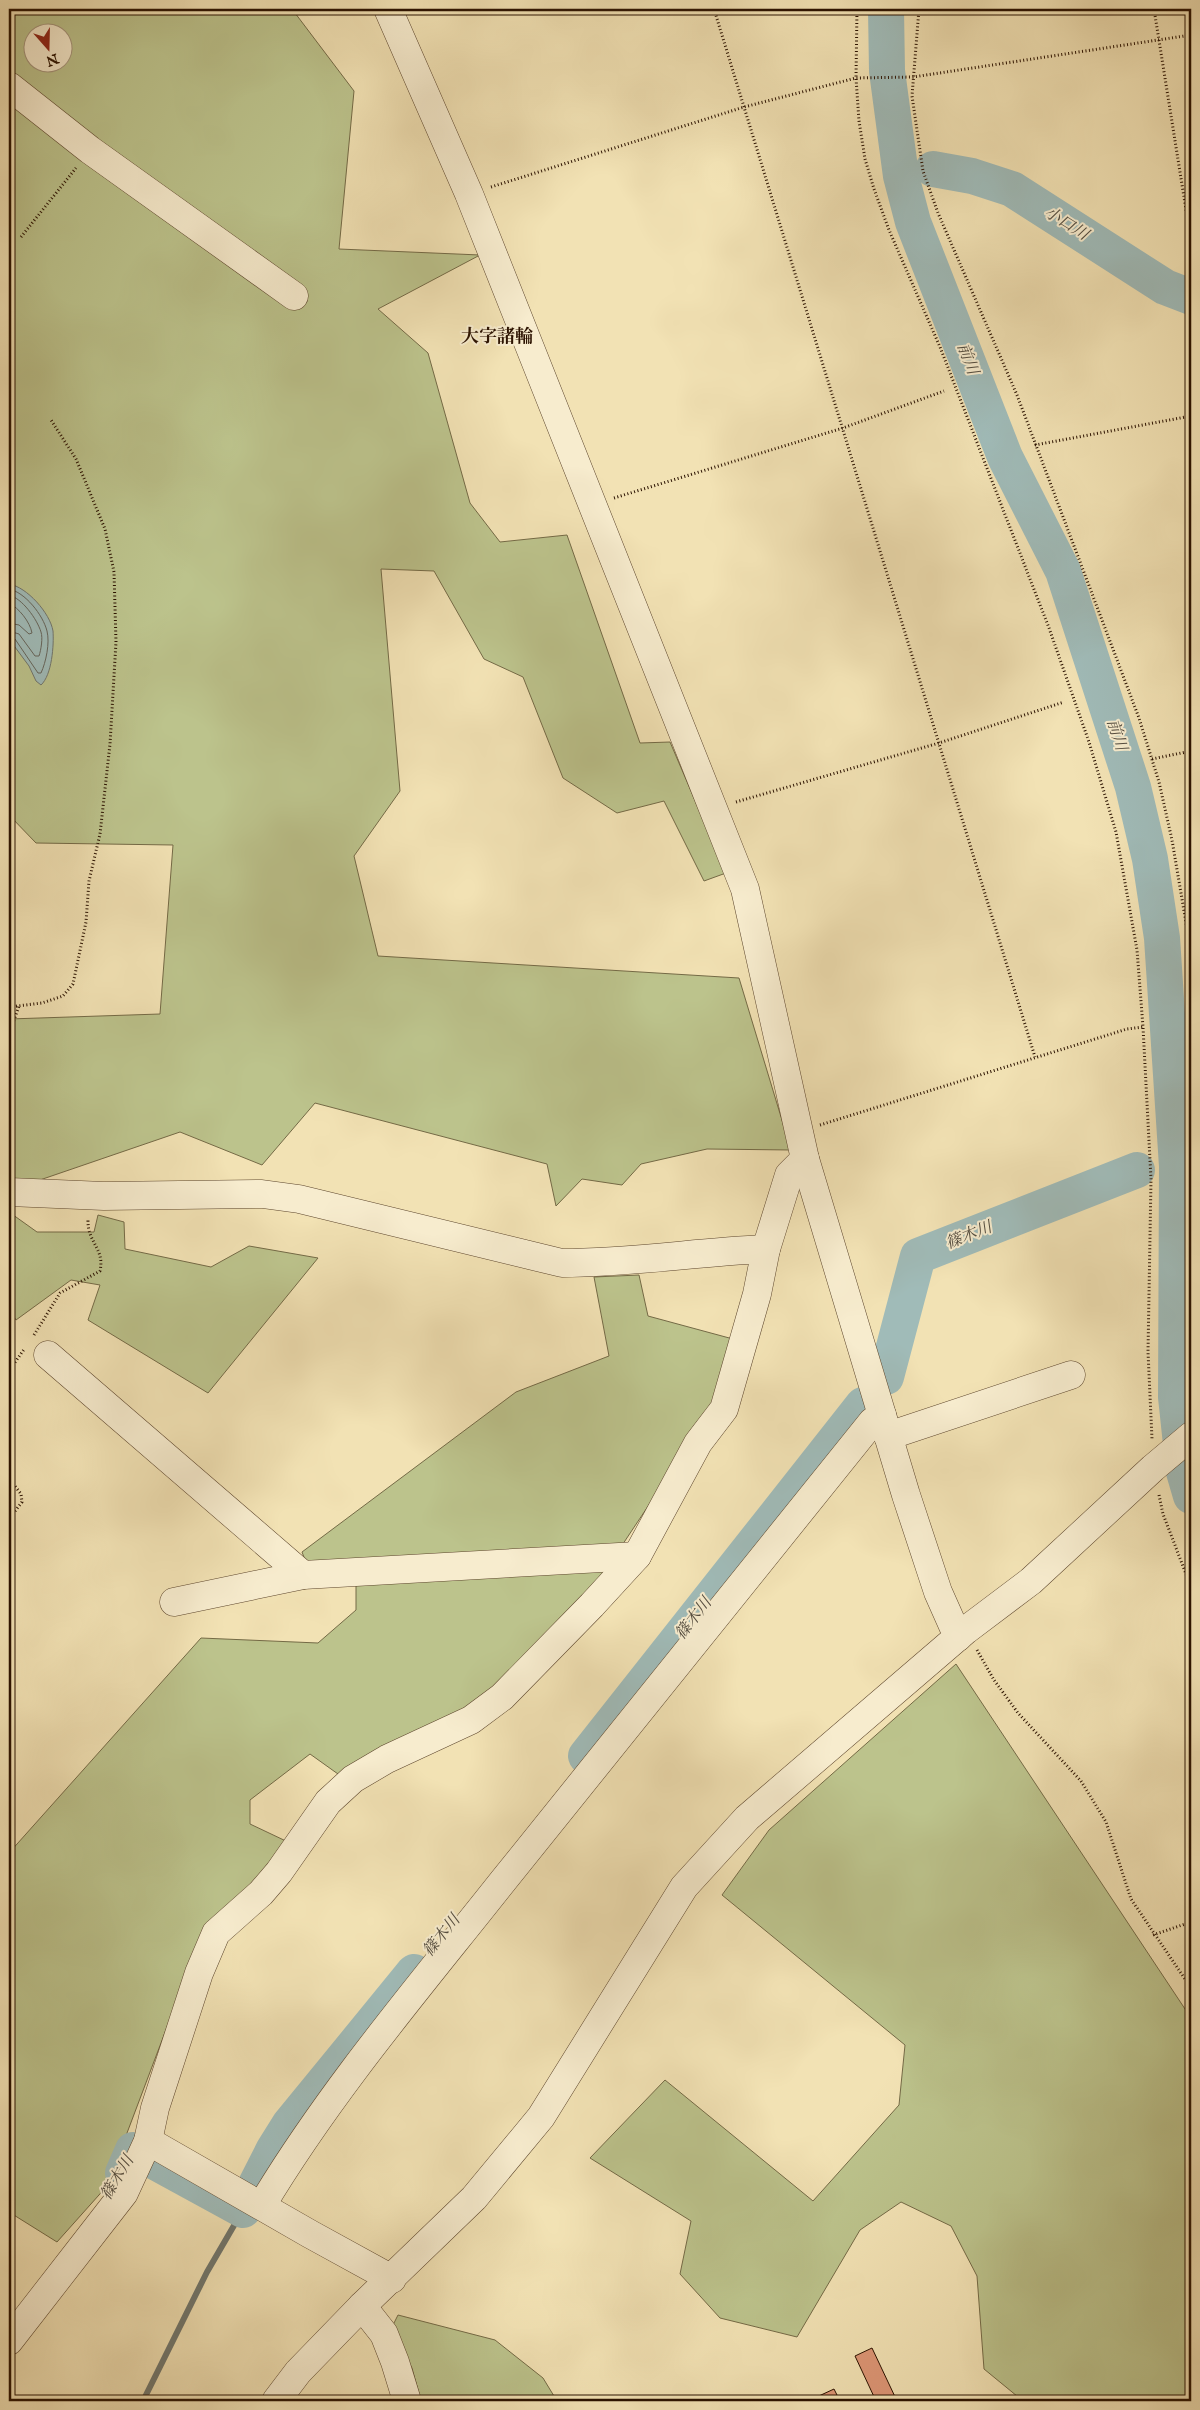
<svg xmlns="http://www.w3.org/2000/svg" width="1200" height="2410" viewBox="0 0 1200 2410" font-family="'IM FELL English','Noto Serif JP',serif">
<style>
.green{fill:#bcc38c;stroke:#746a46;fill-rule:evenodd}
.water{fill:#a0bbb8;stroke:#71776e}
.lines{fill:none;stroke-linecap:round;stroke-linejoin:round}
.shore{stroke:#66665c;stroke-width:1}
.stream{stroke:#71776e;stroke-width:6}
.river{stroke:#a0bbb8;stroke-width:36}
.building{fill:#dd9676;stroke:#2b1200}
.minor-casing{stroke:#5d462d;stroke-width:29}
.path{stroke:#2b1200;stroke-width:3;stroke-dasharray:1 2.5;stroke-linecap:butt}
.minor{stroke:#f7ecce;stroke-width:28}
.labels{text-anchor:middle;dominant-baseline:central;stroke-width:4;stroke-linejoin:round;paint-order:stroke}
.water-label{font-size:16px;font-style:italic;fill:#544d40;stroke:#f7ecce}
.quarter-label{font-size:18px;font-weight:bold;fill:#2b1200;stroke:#f7ecce}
</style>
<rect width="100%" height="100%" fill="#f2e2b4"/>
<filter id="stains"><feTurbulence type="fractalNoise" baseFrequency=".004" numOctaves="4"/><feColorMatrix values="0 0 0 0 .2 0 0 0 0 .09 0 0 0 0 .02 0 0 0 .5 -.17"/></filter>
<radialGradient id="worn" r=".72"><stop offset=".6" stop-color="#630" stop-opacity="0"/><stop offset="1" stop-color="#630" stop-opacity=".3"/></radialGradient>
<g class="green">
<path d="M9 9H292L354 91 339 249 480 255 378 309 428 353 470 503 500 542 567 535 640 743 670 742 726 873 704 881 664 801 617 813 563 778 523 677 484 659 434 571 381 569 400 791 354 856 378 956 739 978 791 1150 707 1149 641 1164 622 1185 582 1179 556 1206 547 1164 315 1103 262 1165 180 1132 34 1182 9 1186V1019L160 1014 173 845 36 843 9 815ZM32 32H62V62H32Z"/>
<path d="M9 1212 37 1232H94L98 1215 124 1222 125 1249 211 1267 249 1246 318 1258 208 1393 88 1320 100 1285 71 1280 16 1320 9 1308Z"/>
<path d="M639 1275 648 1316 733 1339 716 1404 587 1598 484 1701 338 1774 310 1754 250 1800V1824L288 1842 254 1889 201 1937 107 2186 57 2242 9 2212V1853L201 1638 318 1643 356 1610V1568L309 1570 302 1552 516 1392 609 1356 594 1277Z"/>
<path d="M956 1664 1191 2018V2401H1023L984 2369 977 2276 951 2226 901 2202 860 2230 797 2337 720 2318 680 2274 691 2221 590 2158 665 2080 813 2201 899 2105 905 2045 722 1895 769 1830Z"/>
<path d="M398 2315 495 2340 543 2378 557 2401H421L412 2368 391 2329Z"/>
</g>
<path class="water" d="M9 584C27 587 50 613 53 631 54 645 52 675 41 685L36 681 29 666 9 639Z"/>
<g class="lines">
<g class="shore">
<path d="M9 589C25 592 43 615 47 631 50 643 46 662 41 673H38L15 639 9 637"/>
<path d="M9 595C22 598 37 619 41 632 43 638 41 650 39 656H35L19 634 9 631"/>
<path d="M9 603C19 608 30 622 32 633L29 634 19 625 9 623"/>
</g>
<path class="stream" d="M143 2401 207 2272 243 2210"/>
<g class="river">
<path d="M886 9 887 71 901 176 913 222 1005 457 1063 571 1133 787 1150 859 1162 938 1177 1166 1176 1397 1184 1472 1191 1496"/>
<path d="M933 169 972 176 1012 189 1165 287 1191 297"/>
<path d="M886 1377 918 1256 1137 1170"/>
<path d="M586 1756 863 1405"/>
<path d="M123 2173 133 2150 135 2151 243 2210 274 2149 289 2125 414 1972"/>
</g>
</g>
<g class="building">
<path d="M872 2348 897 2401H876L855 2356Z"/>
<path d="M834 2389 840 2401H808Z"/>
</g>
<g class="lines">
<defs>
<g id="minor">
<path d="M388 9 469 194 745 889 805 1159 906 1495 938 1592 958 1637"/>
<path d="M9 86 90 150 294 296"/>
<path d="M9 1192 104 1196 262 1194 299 1199 562 1263C630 1263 698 1252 766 1249"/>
<path d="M48 1355 303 1575"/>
<path d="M888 1436 1071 1375"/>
<path d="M174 1602 303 1575 637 1556"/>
<path d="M148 2141 310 2234 392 2279"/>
<path d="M262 2205C331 2090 420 1986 503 1881 626 1728 749 1575 872 1422L882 1415"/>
<path d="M362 2306 384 2334 395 2362 407 2401"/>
<path d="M9 2341 124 2193 148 2141 155 2108 199 1973 216 1933 261 1893 279 1872 328 1802 353 1779 387 1759 471 1720 502 1697 592 1605 637 1556 698 1443 724 1409 757 1294 766 1249 789 1175 805 1159"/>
<path d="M276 2401 298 2372 362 2306 474 2198 541 2117 684 1887 747 1818 966 1630 1031 1581 1153 1468 1191 1436"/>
</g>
</defs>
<use href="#minor" class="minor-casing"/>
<g class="path">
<path d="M714 9 1035 1057"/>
<path d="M857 9 856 78 859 121 865 159 874 189 889 230 940 347 1049 628 1089 742 1116 832 1137 950 1143 1027 1151 1179 1148 1352 1152 1439"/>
<path d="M919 9 912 96 923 171 938 213 1017 395 1139 718 1159 782 1172 840 1191 952"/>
<path d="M1154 9 1191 241"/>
<path d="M491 187 744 107 856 78 913 77 1191 35"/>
<path d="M21 237 76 168"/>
<path d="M1035 445 1191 416"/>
<path d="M614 498 843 428 944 391"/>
<path d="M1152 759 1191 751"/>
<path d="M736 802 939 743 1064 702"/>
<path d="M9 1007 42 1003 63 996 73 984 86 922 89 881 100 834 110 744 116 642 114 572 105 529 76 459 51 420"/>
<path d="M9 1034 19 1006"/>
<path d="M820 1125 1127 1029 1143 1027"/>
<path d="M34 1335 60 1293 100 1271C105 1248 87 1243 88 1219"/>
<path d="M9 1371 25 1348"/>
<path d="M9 1478 21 1494 22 1502 9 1519"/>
<path d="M1159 1495 1163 1514 1191 1587"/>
<path d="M977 1650 994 1680 1018 1713 1081 1781 1106 1822 1131 1899 1191 1988"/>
<path d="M1153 1935 1191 1922"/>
</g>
<use href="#minor" class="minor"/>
</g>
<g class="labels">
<g class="water-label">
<text transform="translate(1066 224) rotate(32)">小口川</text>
<text transform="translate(967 359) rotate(69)">前川</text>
<text transform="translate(1116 735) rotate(72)">前川</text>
<text transform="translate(969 1236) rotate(-22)">篠木川</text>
<text transform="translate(694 1619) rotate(-52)">篠木川</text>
<text transform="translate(442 1936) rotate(-51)">篠木川</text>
<text transform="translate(118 2178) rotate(-59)">篠木川</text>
</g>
<g class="quarter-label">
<text x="497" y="337">大字諸輪</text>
</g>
</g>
<rect width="1200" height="2410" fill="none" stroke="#f2e2b4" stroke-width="30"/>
<rect x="10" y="10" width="1180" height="2390" fill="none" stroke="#2b1200" stroke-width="2.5"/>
<rect x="15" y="15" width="1170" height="2380" fill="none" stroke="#2b1200"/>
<g transform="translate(48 48) rotate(160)"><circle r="24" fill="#f7ecce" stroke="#a5957c"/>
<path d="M0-4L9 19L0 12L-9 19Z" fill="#8f2418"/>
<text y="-8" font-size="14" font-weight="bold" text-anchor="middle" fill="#2b1200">N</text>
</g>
<rect width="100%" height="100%" filter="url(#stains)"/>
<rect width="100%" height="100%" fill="url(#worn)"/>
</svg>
